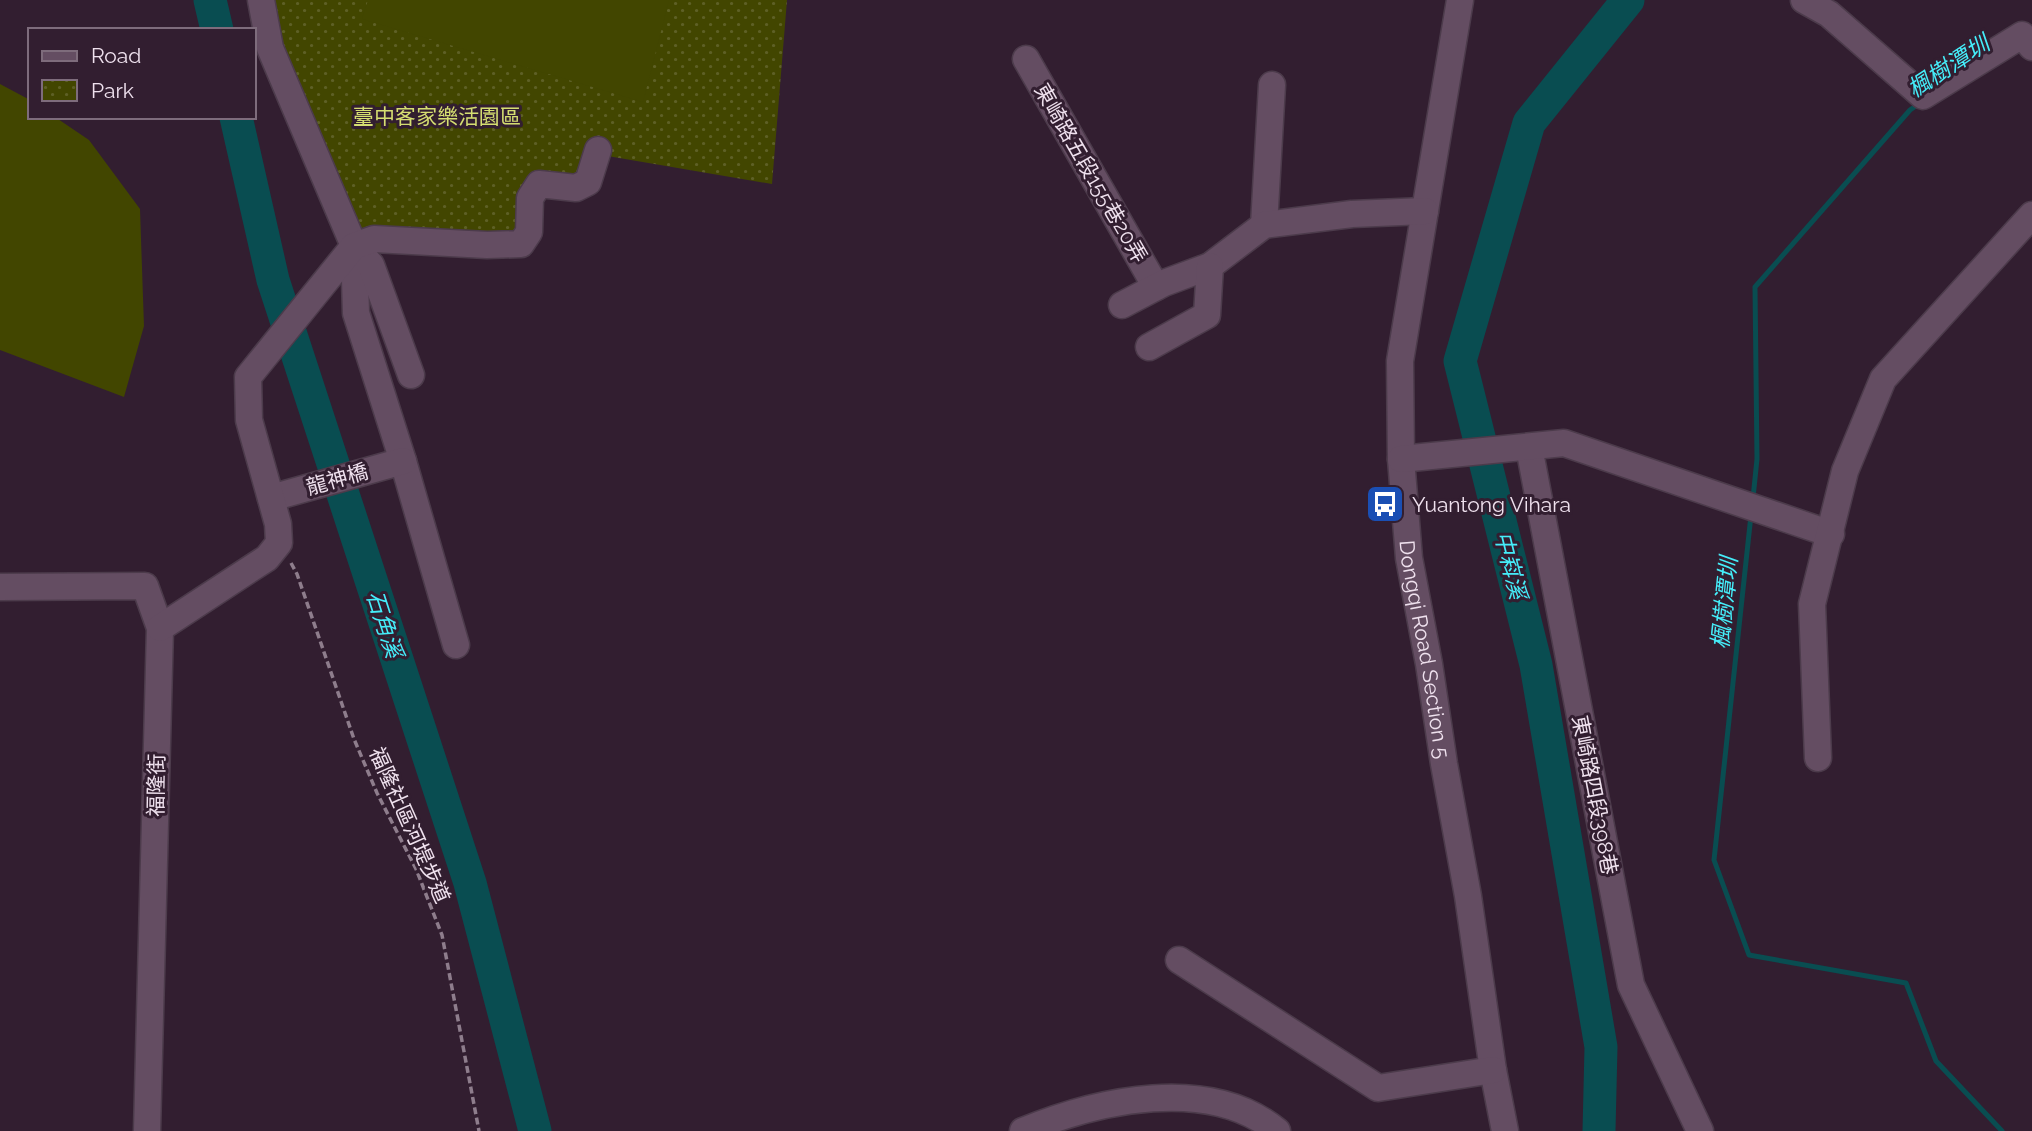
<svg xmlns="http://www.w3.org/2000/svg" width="2032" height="1131" viewBox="0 0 2032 1131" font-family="Raleway,'Noto Sans TC',sans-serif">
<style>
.park{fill:url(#park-dots)}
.pitch{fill:#424600}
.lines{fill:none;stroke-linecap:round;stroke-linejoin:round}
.stream{stroke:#094d51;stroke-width:5}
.river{stroke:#094d51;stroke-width:33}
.minor-casing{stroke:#4c3b4b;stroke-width:29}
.path{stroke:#8e7d8c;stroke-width:3.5;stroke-dasharray:7 3.5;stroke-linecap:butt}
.minor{stroke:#644d62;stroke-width:26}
.labels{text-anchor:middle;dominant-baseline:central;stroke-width:6;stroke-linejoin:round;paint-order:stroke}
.park-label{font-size:21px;fill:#d5de71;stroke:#321e30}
.street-label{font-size:21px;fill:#efe1ee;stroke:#321e30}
.poi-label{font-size:21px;fill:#efe1ee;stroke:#321e30;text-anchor:start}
.water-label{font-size:23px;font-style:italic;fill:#45edf9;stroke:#321e30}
</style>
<defs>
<pattern id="park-dots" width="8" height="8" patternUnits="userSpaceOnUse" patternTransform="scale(1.75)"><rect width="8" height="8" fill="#424600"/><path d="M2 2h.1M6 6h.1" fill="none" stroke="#5e6026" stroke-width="1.8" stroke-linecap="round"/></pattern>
</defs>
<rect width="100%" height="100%" fill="#321e30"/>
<path class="park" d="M268 0H787L772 184 590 153 579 184 534 181 518 244 360 229 278 43Z"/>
<g class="pitch">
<path d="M368 0H669L643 102 362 19Z"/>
<path d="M0 84 30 100V117H55L89 140 140 209 144 326 124 397 0 350Z"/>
</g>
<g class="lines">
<g class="stream">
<path d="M1753 498 1757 459 1755 287 1910 110 1920 103"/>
<path d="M1751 515 1714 860 1749 955 1906 983 1936 1061 2002 1131"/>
</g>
<g class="river">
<path d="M210 0 217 30"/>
<path d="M236 117 273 280 470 883 535 1131"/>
<path d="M1599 1131 1601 1047 1536 665 1460 361 1529 123 1628 0"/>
</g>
<defs>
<g id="minor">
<path d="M261 0 270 48 354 246 356 313 403 461 456 645"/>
<path id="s1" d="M1460 0 1400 361 1401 459 1409 558 1429 664 1444 764 1468 896 1493 1070 1505 1131"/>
<path d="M1804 0 1829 14 1923 96 2022 35 2032 47"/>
<path d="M1026 59 1156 287"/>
<path d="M1264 225 1272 85"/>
<path d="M354 246 371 265 411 375"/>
<path d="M1122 305 1164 283 1210 266 1264 225 1352 214 1425 211"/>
<path d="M1149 347 1207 315 1210 266"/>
<path d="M1529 447 1631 985 1700 1131"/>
<path d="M1401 459 1564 443 1831 534"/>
<path d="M271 498 403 461"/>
<path d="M0 587 145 586 160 628 147 1131"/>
<path d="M160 628 267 558 279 543 278 524 249 420 248 377 354 246 374 239 487 245 521 244 529 232 530 198 539 184 576 188 588 182 598 150"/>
<path d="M1818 758 1812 604 1845 471 1883 379 2032 215"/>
<path d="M1179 960 1378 1088 1493 1070"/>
<path d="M1023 1131C1098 1100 1209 1075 1277 1131"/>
</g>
</defs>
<use href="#minor" class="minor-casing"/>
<path class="path" d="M291 563 297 574 354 739 377 793 416 869 442 935 479 1131"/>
<use href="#minor" class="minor"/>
</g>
<defs>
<symbol id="bus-square" viewBox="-11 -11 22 22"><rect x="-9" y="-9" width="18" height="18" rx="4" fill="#1a4fb4" stroke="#321e30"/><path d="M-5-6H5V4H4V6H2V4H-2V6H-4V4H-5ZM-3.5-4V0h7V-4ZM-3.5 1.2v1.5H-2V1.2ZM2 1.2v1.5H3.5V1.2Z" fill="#fff"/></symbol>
</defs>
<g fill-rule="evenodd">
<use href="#bus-square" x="1363" y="482" width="44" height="44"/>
</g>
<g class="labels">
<g class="park-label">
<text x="437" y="116">臺中客家樂活園區</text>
</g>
<g class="street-label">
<text transform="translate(1091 173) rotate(60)">東崎路五段155巷20弄</text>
<text transform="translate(337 479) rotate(-16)">龍神橋</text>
<text stroke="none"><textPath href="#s1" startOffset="656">Dongqi Road Section 5</textPath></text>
<text transform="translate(156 785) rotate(-89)">福隆街</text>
<text transform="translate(1595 795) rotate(79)">東崎路四段398巷</text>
<text transform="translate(410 825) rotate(66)">福隆社區河堤步道</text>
</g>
<g class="poi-label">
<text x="1412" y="504">Yuantong Vihara</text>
</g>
<g class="water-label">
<text transform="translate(1948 66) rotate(-33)">楓樹潭圳</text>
<text transform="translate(1511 565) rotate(76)">中嵙溪</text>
<text transform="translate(1724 603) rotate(-84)">楓樹潭圳</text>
<text transform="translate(385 624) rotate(72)">石角溪</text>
</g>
</g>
<rect x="28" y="28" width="228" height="91" fill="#321e30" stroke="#7e6c7c" stroke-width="2"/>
<rect x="42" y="51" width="35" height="10" fill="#644d62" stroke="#7e6c7c" stroke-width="2"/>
<text x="91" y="63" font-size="21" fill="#efe1ee">Road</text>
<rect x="42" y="80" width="35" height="21" fill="url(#park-dots)" stroke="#7e6c7c" stroke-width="2"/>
<text x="91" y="98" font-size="21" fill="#efe1ee">Park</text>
</svg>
